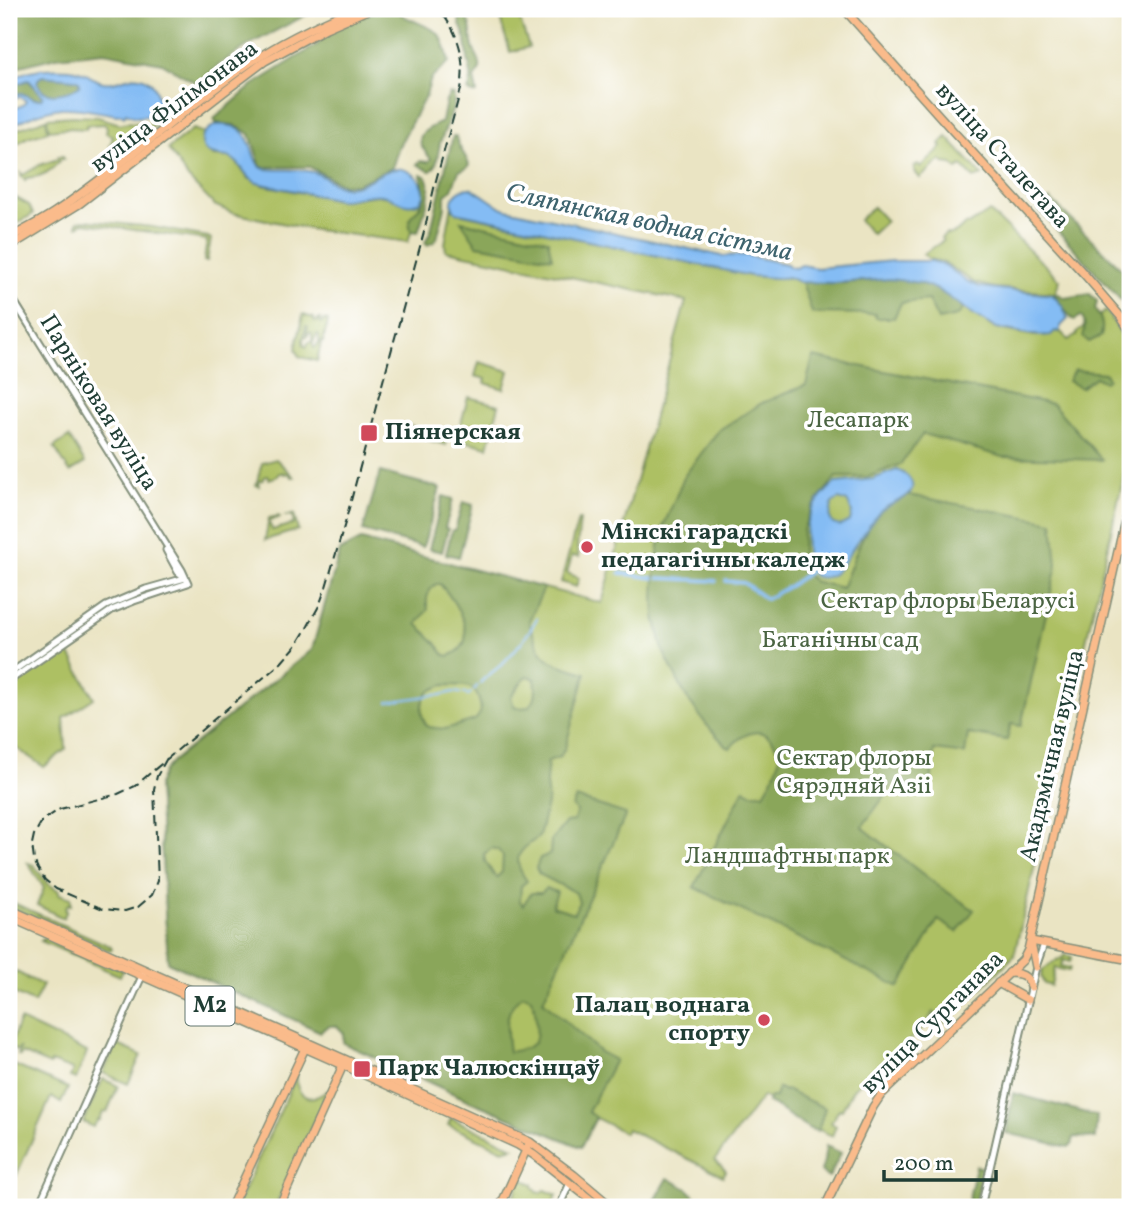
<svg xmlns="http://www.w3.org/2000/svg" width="1139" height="1216" viewBox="0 0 1139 1216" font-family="Vollkorn,serif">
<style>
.green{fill:#adc064;stroke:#667e4c;stroke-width:2}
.forest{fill:#8aa65a;stroke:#547247;stroke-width:2;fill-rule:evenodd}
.water{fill:#84bcf4;stroke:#527c94;stroke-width:2;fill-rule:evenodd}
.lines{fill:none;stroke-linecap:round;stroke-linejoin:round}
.stream{stroke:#84bcf4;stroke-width:2}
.canal{stroke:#84bcf4;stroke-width:3.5}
.minor-casing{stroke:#84907c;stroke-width:9}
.major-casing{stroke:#84907c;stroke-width:10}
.minor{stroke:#fff;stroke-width:5}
.major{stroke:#fabb8b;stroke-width:7}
.rail{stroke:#1f3d34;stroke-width:2;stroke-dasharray:10 5;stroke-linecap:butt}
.poi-dot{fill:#d1495b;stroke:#fff;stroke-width:2.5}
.labels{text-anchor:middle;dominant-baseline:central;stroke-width:7;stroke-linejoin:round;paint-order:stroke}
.shield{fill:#fff;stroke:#627771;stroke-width:2}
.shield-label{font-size:23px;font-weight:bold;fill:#1f3d34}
.street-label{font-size:24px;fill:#1f3d34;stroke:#fff}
.park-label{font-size:24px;fill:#4a6442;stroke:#fff}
.poi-label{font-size:24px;font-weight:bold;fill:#1f3d34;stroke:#fff;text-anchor:start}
.water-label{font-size:26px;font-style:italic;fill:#3d636e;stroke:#fff}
</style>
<rect width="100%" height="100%" fill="#fff"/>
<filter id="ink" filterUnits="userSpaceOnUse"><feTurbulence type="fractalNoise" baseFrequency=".0143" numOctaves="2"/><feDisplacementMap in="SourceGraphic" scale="14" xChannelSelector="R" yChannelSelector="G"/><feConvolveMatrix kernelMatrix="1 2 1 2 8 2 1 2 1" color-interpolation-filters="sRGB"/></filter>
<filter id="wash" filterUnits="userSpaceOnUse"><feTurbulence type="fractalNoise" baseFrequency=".00686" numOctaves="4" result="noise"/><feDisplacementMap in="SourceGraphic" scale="28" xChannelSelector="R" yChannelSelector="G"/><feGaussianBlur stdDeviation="1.57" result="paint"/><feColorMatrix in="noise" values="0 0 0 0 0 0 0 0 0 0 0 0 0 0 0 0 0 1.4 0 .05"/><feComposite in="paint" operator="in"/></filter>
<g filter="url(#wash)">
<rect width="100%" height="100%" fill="#eae4c3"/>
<g class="green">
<path d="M517 11 529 47 510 52 499 15Z"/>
<path d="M73 116 98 117 120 124 127 122 156 125 106 163 104 160 111 155 112 149 110 146 113 136 106 133 107 128 105 124 87 125 86 129 66 128 49 130 47 118Z"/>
<path d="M46 119 48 131 28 137 9 149V132Z"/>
<path d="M193 129 205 133C198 143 206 149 213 156L227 157 234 159 248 178 262 185 339 200 377 195 388 197 405 203 419 202 421 200 408 242 315 230 232 213 214 205 188 178 168 149Z"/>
<path d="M947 137 982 175 974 178 962 166 957 169 952 164 944 163 941 160 920 178 915 172 914 167 918 164 921 167 942 147 940 144Z"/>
<path d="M58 156H63L64 159H61C51 172 42 177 26 178L25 181 21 176V173L23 175 40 165 58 159Z"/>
<path d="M9 194 29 205 33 214 9 228Z"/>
<path d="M452 204 453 209 458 213 751 276C761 276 780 280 788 277L799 282 932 286 991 326 1003 330 1035 336 1055 331 1061 332 1068 340 1076 336 1078 331 1106 311 1120 332 1130 353V449L1014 956 946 1023 934 1017 936 1014 933 1012 926 1025 889 1060 853 1089 842 1110 839 1109 831 1123 836 1126 832 1136 807 1124 763 1096 715 1160 726 1171 723 1176 627 1129 625 1133 596 1118 581 1147 470 1101 343 1043 344 1033 337 1026C330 1025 325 1026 321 1032L168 962 158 785 164 771 173 761 312 650 340 551 361 540 602 603 686 301 446 251 445 244Z"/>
<path d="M873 207 886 221 872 234 859 220Z"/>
<path d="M990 212 1060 280 1055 293 995 288 975 283 944 263 930 259 923 254 943 241 941 238 946 234C956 236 959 229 965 224L968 225Z"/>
<path d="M84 220 152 227 208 237 211 239 207 261H204L207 240 84 223 77 226V222Z"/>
<path d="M303 315 314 318V321L317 322 318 319H321L320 322 322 323 324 320 328 321 323 342 319 341V335L317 334 314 340H312V333H309L306 338 308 327 306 326 303 340 304 346 307 347 308 343 310 342H313V347L315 348 318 343H321L317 361 300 357 296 349Z"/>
<path d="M479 362 509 371 504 389 485 383 486 379 475 376Z"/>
<path d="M468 397 499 405 488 447 457 439Z"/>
<path d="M410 426 448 437 446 445 408 434Z"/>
<path d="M69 437 85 463 70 472 54 447Z"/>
<path d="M276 459 294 477H291L289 473 284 474 283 472 278 474V476L269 479 268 476 263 477V480L258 481 259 486 256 485 262 463Z"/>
<path d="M294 514 298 530 265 540 269 518 278 516 280 517 269 521 272 530 294 524 292 515 284 516Z"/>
<path d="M578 520H580L577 548 579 557 572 556 567 573 579 578 576 587 561 582Z"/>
<path d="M67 649 94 698 64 718 66 749 44 767 9 743V689Z"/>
<path d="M28 863 34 865 47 883 59 891V894L71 898V905L68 904 65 909 67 911 63 918 37 905 44 888Z"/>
<path d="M9 901 110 946 112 949 110 951 9 906Z"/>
<path d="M47 936 123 970 120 976 41 941Z"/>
<path d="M1066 955 1072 957 1070 962 1063 960 1061 966 1070 968 1069 971 1055 968 1051 986 1044 984 1041 977 1042 970Z"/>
<path d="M9 968 28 978 27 980H29L30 979 43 985 34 1003 9 991Z"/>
<path d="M20 1020 87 1052 76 1079 70 1077 73 1070 51 1062 50 1065 22 1053 20 1056 18 1055 20 1047 17 1051 9 1047Z"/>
<path d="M116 1044 141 1055 128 1084 103 1073Z"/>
<path d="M9 1063 68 1088 61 1103 51 1097 16 1176 9 1172Z"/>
<path d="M297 1075C295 1098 311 1104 328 1090L275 1207H236Z"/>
<path d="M103 1079 118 1086 107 1112H103L100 1120H98L93 1127 83 1122Z"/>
<path d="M451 1118 513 1147 503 1150 448 1125Z"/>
<path d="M521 1179 533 1184V1187L537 1192 541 1193 545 1190 557 1195 551 1207H509Z"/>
</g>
<g class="forest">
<path d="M9 9H316V10L252 43 220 64 198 84 162 63 104 52 56 57 13 68 9 67Z"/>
<path d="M380 9H396C400 14 403 16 410 19 438 32 442 29 449 62L431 79 426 95 399 146 392 168 357 184 343 185 310 167H261L250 134 234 125 216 123 214 119 253 85 318 44 329 30Z"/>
<path d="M461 11C474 20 469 35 473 47 475 55 482 60 480 69 480 70 475 77 474 78L477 93C474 95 471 94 468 91 473 76 471 74 468 59 467 52 467 44 465 37 461 25 457 24 461 11Z"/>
<path d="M42 76 75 79 79 81 80 85C74 91 54 97 45 92 41 90 39 86 37 83L38 79Z"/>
<path d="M28 80 43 95 41 99H36L21 93 9 95V86Z"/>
<path d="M450 94 454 95V106L440 143 436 165 431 171H429L417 164 420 161 428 162 431 159C428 155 425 152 423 148 413 133 432 127 442 122L446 101Z"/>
<path d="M453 136H456C457 147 466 154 469 165L467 168 459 171 452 189 445 195V207L437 238 434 242 427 245 425 243 431 230Z"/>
<path d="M421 175 425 176C436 190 422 217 418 232L411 231C406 212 414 217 421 205 427 196 423 185 421 175Z"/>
<path d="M1050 199 1124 271 1130 265V308L1126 306 1039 210Z"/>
<path d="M461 221 548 240 552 258 477 245Z"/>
<path d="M890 279C924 280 937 288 964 308L957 316 938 320 928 300 901 303 894 318H876L875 314 812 313 802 282 843 283Z"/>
<path d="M1059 294 1064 298 1090 294 1097 301 1095 310C1102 318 1104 326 1101 336L1089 342 1083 337C1085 330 1086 322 1081 316L1075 320 1072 319 1054 295Z"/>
<path d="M813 357 1053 404 1102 460 1003 457 923 434 901 464 868 477H836L812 508 803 530 801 570 813 581 842 588C852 565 862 530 879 512 887 503 900 502 909 495L1053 522 1057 565 1021 726 1011 724 1007 740 968 734 965 754 934 750 931 789 895 782 862 827 937 885 974 910 957 932 938 920 899 987 694 887 744 789 751 793H764C770 783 779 769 779 757 779 751 776 746 773 741 759 724 741 735 730 748L726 746 706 724 685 695 663 651 655 617 654 599 655 575 661 532 685 475 719 430 762 403 806 385Z"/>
<path d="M1074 370 1105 373 1108 378 1105 382 1095 377 1081 388 1068 381Z"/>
<path d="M380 472 440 488 423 547 363 531Z"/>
<path d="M443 496 453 499 445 528 448 529 442 552 429 549Z"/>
<path d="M463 502 473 505 459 557 446 554 452 530H455Z"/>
<path d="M361 540 544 588 529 621C541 661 547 662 586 673L565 748 560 757 548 761 546 783 548 800 539 837C519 850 510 858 527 881L521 886 520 901 523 905 531 893H541L546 888 557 892 552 906 574 913 579 902 576 893 539 874 536 868 540 858 550 854 551 841 566 822 574 821 577 811 572 807 576 798 626 814 543 1001 600 1052 615 1060 588 1112 596 1117 581 1147 470 1101 343 1043 344 1033 337 1026C330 1025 325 1026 321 1032L168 962 158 785 164 771 173 761 312 650 340 551ZM436 584H440C455 601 484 643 449 656L445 655 435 642 417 624 428 609C425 599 427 591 436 584ZM529 676 535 679C538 696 534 713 514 706L511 697 525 677ZM443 685C463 686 475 681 480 704 482 712 480 714 475 720L445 729 428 727C419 717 419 698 432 690 432 689 442 686 443 685ZM492 848 498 850 503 856 502 872 497 877 494 875 485 861 484 854ZM523 995C529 997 529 996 532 1001 536 1007 538 1035 535 1041 530 1049 517 1050 509 1052 506 1031 503 1008 523 995Z"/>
<path d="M778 1088H780L784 1091 786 1090 825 1108 818 1131 810 1129 768 1102 770 1097H775Z"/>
<path d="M1013 1093 1097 1116 1095 1138 1074 1137 1072 1145 1068 1147 1006 1133Z"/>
<path d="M826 1146 841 1153 829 1177H827L821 1171 824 1161Z"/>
<path d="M976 1166 984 1168 975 1207H967Z"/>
<path d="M668 1178 689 1190 696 1198C686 1204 678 1209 665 1207 653 1204 666 1204 653 1204Z"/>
</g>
<g class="water">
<path d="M40 69C52 69 67 67 79 71 87 73 95 81 104 82 118 85 132 71 146 79 158 85 156 97 161 106L157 116C144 114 139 121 126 113L124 116 121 114 117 115C98 112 80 107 61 108 43 110 25 119 9 127V111L23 105 26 101 21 97 9 99V95L21 93 34 99H41L43 96 29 80 9 86V80L26 72ZM42 76 75 79 79 81 80 85C74 91 54 97 45 92 41 90 39 86 37 83L38 79Z"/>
<path d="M215 125C260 120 247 166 265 169 281 171 297 168 313 172 325 175 334 187 347 187 367 187 382 167 402 169 417 171 434 195 417 203 406 209 392 196 381 195 367 193 353 201 339 200L257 183C243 176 244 167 234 160 224 152 204 161 202 142 201 134 209 129 215 125Z"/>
<path d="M470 188C483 193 492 204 506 209L722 256 745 255 787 264 790 267 795 268 802 265 817 268 892 261H932L946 266 966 281 980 287 1053 295 1063 307 1068 319 1061 326 1059 332 1055 331 1051 335 1040 336 997 328 982 320 938 290 921 283 890 279 834 283 799 282 788 277C780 280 761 276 751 276L456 212C446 201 457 188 470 188Z"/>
<path d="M896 470C904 472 914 479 912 489 910 500 885 503 877 515 871 524 864 533 857 542 847 556 836 585 814 576 802 561 804 525 813 509 818 500 827 490 835 483L873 479ZM839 499 848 502 852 513 850 521 840 526 833 524 830 518 832 503Z"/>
</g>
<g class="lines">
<g class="stream">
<path d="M480 683C487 675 495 671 502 664 515 651 529 634 537 618"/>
<path d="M474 690 477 686"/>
<path d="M463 693 468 695 471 693"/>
<path d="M446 694 453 692 460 693"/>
<path d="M388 702 434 695H444"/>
</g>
<g class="canal">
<path d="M620 573 653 578"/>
<path d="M659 578 716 581"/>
<path d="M726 581 744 583 766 599 791 585 810 571"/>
</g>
</g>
</g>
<g filter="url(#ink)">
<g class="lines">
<defs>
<g id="minor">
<path d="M9 293 182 570 188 583 134 601 112 610 9 681"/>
<path d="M166 550 178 572 183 576"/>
<path d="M9 674 106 606 146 589 185 578"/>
<path d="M9 1204 15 1207"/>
<path d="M38 1207 143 974"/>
<path d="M559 1207 570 1183"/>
<path d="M981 1207 1036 967 1044 944"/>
</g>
<g id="major">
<path d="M844 9 952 130 1085 275 1121 317 1130 331"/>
<path d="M9 238C24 230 40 222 55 212 123 166 183 110 250 63 282 41 318 24 354 9"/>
<path d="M9 247 79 204 225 91 265 61 326 28 370 9"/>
<path d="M9 909 530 1142 574 1175 612 1207"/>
<path d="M9 917 343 1065 518 1145 534 1155 600 1207"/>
<path d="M1031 941 1130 960"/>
<path d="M1031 942 1036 967"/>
<path d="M1009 973C1020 973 1028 975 1031 987"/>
<path d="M998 983 1028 1000"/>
<path d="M231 1207 306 1046"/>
<path d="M279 1207 344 1063"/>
<path d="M500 1207 528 1146"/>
<path d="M825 1207 873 1107 881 1095 1023 960 1028 950 1130 498"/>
</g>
</defs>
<use href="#minor" class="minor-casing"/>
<use href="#major" class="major-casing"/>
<use href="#minor" class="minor"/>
<use href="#major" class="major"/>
<path class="rail" d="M167 758 157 776 154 789 158 881 152 895 138 907 125 911 103 909 56 889 45 880 38 869 34 860 32 844 34 835 42 821 60 809 118 794 135 786 281 663 296 646 308 626 319 606 326 587 345 523 377 403 424 232 435 184 461 89C466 58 459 32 438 9"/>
</g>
</g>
<g class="poi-dot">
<rect x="360" y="424" width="18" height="18" rx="3.5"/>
<circle cx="587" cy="547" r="7"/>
<circle cx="764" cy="1020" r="7"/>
<rect x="353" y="1060" width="18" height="18" rx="3.5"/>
</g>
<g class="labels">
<rect class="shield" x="185.5" y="986.5" width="49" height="39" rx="5"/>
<g class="shield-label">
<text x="210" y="1006">М2</text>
</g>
<g class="street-label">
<text transform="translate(175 107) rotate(-37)">вуліца Філімонава</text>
<text transform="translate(1002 156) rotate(48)">вуліца Сталетава</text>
<text transform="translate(98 403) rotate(58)">Парніковая вуліца</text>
<text transform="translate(1053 756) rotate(-77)">Акадэмічная вуліца</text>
<text transform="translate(933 1023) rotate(-45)">вуліца Сурганава</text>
</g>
<g class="park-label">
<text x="858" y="421">Лесапарк</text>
<text x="948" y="602">Сектар флоры Беларусі</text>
<text x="840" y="641">Батанічны сад</text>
<text x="854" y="759">Сектар флоры<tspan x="854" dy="28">Сярэдняй Азіі</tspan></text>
<text x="787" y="857">Ландшафтны парк</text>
</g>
<g class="poi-label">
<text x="385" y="433">Піянерская</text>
<text x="601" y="533">Мінскі гарадскі<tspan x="601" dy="28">педагагічны каледж</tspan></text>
<text x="750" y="1006" text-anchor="end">Палац воднага<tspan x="750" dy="28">спорту</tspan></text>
<text x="378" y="1069">Парк Чалюскінцаў</text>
</g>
<g class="water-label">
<text transform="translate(649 223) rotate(12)">Сляпянская водная сістэма</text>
</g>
</g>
<rect width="1139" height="1216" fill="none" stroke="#fff" stroke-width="35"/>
<path d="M884 1170v10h112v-10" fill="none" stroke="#1f3d34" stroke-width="3.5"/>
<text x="894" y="1170" font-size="21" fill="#1f3d34" stroke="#ffffff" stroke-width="5" paint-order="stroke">200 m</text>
</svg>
